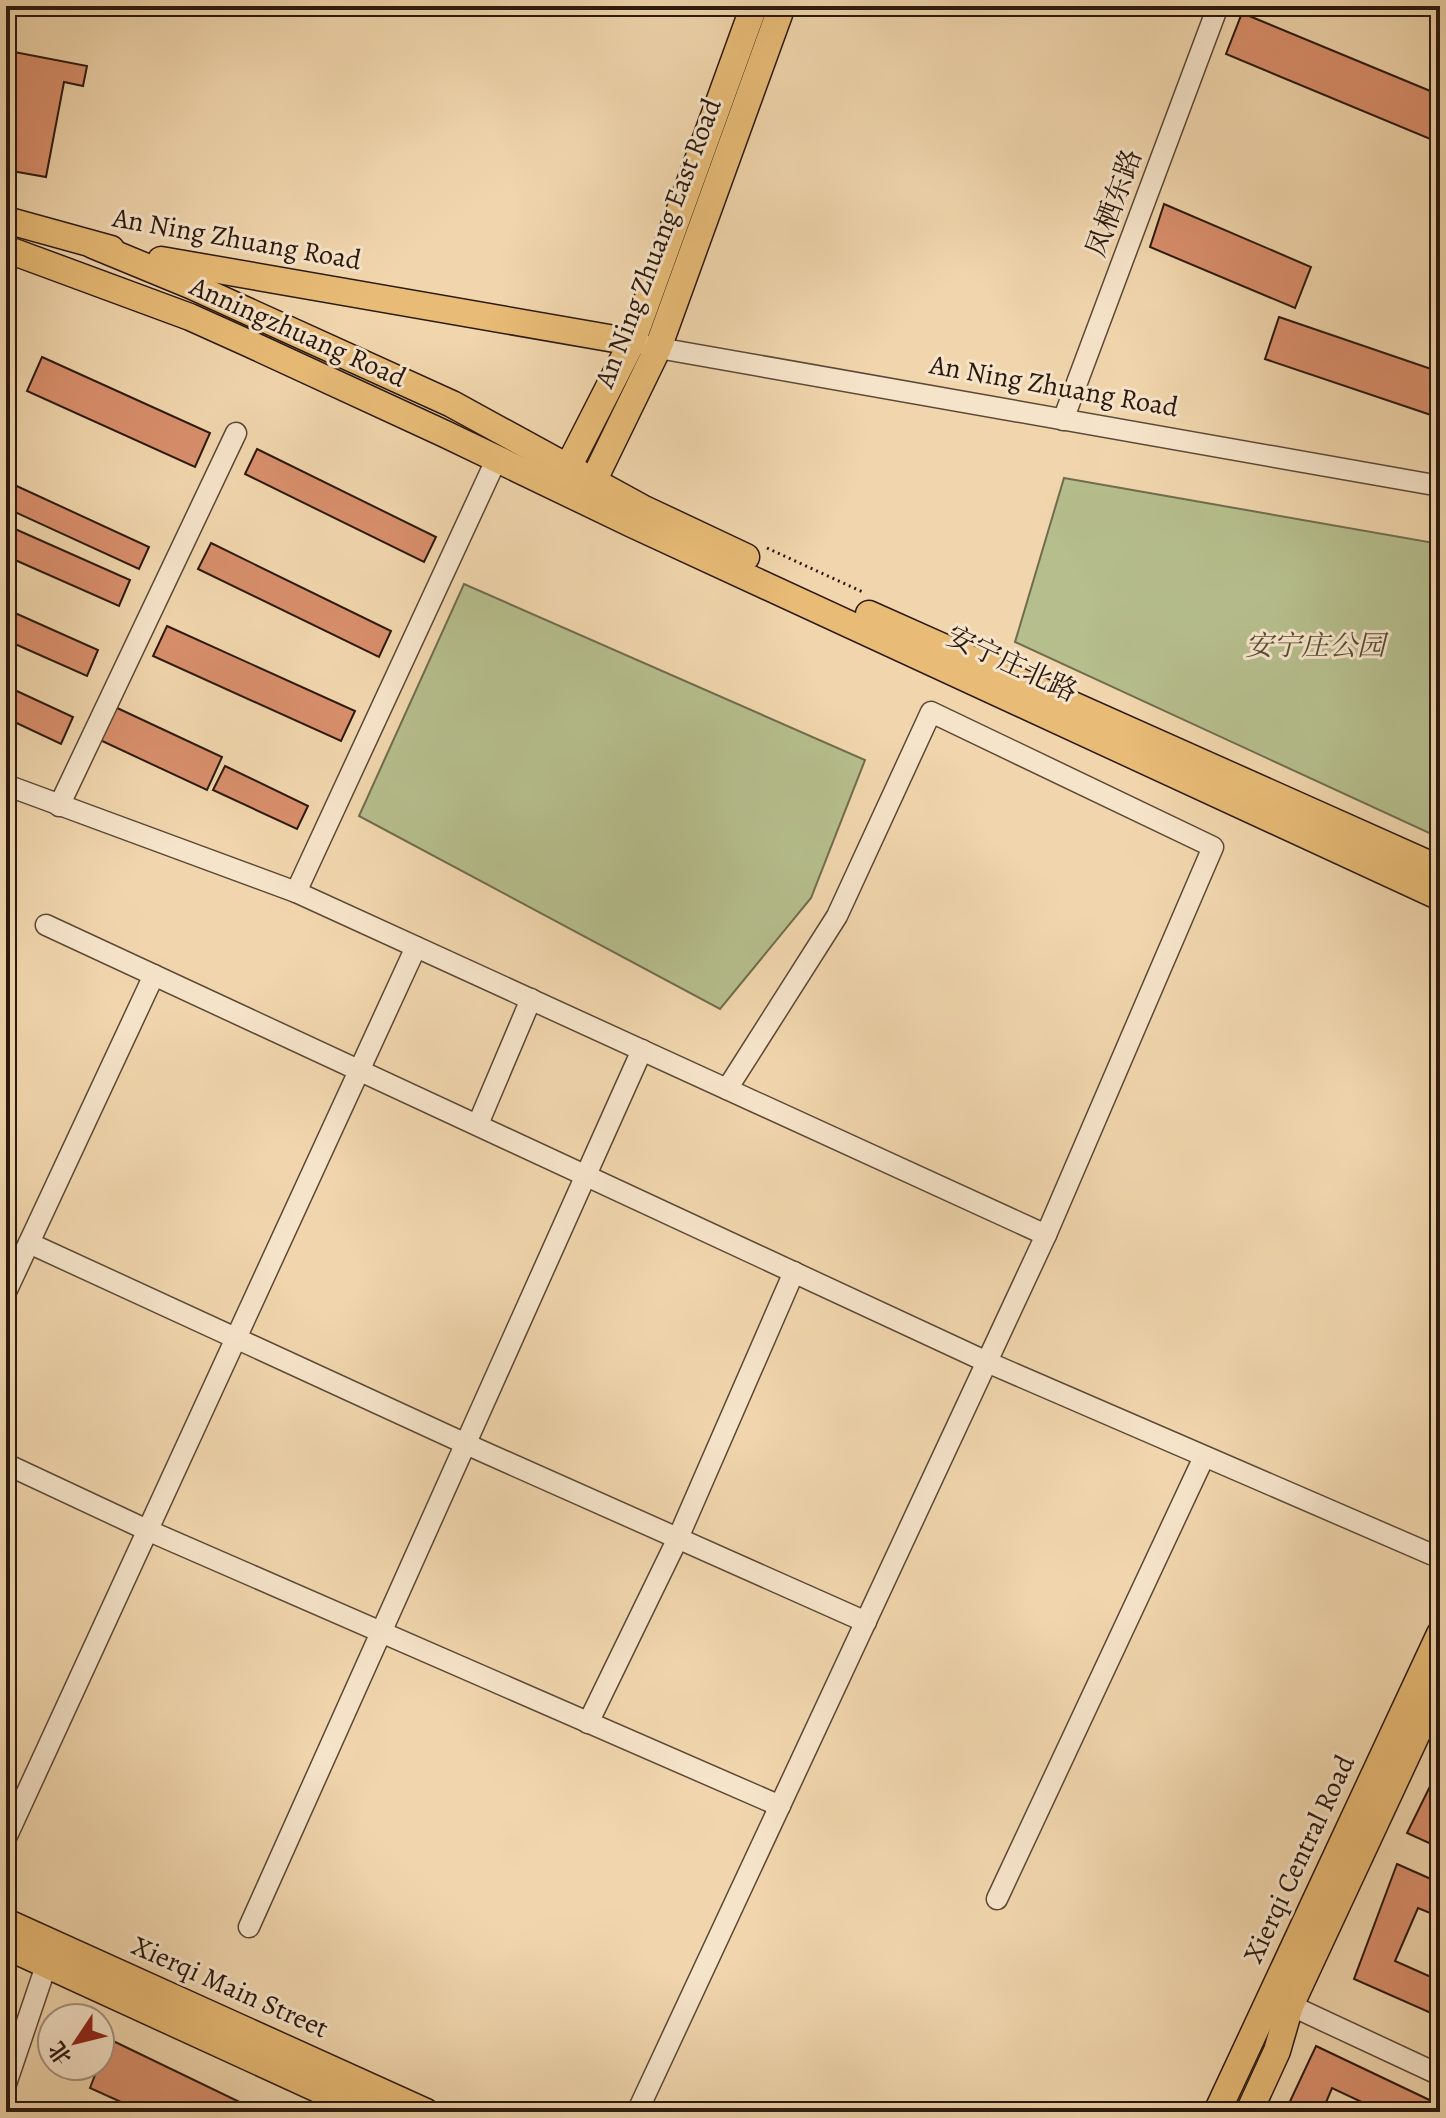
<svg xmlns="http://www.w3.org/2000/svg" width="1446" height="2118" viewBox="0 0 1446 2118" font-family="Alegreya,'Noto Serif SC',serif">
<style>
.green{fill:#b6be8d;stroke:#706c4e;stroke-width:2}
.building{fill:#d98f6c;stroke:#2b190e;stroke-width:2}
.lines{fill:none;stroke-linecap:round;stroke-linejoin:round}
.minor-casing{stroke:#5c4836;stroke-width:23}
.major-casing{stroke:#2b190e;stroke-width:29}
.path{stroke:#2b190e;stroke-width:3;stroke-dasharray:2 4;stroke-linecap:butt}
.minor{stroke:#f6e4ca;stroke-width:20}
.major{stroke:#e8bb76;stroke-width:26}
.labels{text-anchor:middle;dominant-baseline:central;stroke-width:6;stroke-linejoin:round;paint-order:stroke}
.street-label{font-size:28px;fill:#2b190e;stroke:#f6e4ca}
.park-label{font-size:28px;font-style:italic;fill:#554b34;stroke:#f6e4ca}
</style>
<rect width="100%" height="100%" fill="#f1d6ad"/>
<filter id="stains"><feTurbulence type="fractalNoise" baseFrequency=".0025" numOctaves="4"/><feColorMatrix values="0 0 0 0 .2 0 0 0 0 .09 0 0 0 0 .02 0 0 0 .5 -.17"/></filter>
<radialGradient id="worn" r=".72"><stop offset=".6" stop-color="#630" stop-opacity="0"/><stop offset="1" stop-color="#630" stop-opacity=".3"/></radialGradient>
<g class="green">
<path d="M1064 478 1440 544V838L1015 642Z"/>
<path d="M464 584 865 760 811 898 720 1009 359 816Z"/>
</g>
<g class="building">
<path d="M1242 13 1440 95V129L1435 141 1226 54Z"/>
<path d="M9 51 87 66 83 86 64 82 46 177 6 170V67Z"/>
<path d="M1164 204 1311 267 1295 308 1150 247Z"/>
<path d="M1279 317 1440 372V418L1265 359Z"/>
<path d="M42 357 210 433 195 467 27 391Z"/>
<path d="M257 449 436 537 424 562 245 474Z"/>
<path d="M8 482 149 547 139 569 6 508Z"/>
<path d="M6 525 130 580 119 606 6 556Z"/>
<path d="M211 543 391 631 379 657 198 569Z"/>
<path d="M6 609 98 650 87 676 6 640Z"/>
<path d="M167 626 355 711 341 741 153 656Z"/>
<path d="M6 686 73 717 61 744 6 718Z"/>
<path d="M115 707 222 757 207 790 100 740Z"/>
<path d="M225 766 308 806 297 829 213 790Z"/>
<path d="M1440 1766V1848L1407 1833Z"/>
<path d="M1397 1864 1440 1883V1917L1418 1908 1395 1961 1440 1981V2017L1354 1979Z"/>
<path d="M109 2039 250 2107 248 2112H143L90 2088Z"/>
<path d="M1316 2046 1440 2105V2112H1383L1332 2088 1322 2112H1285Z"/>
</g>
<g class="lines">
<defs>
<g id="minor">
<path d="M647 346 1440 486"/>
<path d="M1063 420 1218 6"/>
<path d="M6 785 296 892 1046 1235"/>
<path d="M59 806 236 433"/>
<path d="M296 892 497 458"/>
<path d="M46 925 987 1362 1440 1558"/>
<path d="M478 1124 531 999"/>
<path d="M29 1243 466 1444 866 1622"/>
<path d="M6 1292 154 975"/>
<path d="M6 1464 147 1530 780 1806"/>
<path d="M588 1723 678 1538 794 1272"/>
<path d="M6 1838 416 947"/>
<path d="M997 1899 1204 1457"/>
<path d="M249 1927 642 1050"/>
<path d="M1277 1999 1440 2075"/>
<path d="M6 2084 51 1951"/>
<path d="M639 2108 1046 1235 1213 847 931 712 837 916 727 1089"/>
</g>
<g id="major">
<path d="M6 220 111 249"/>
<path d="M93 245 190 285 452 404 642 508 746 557"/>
<path d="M6 249 190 317 250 344 445 434 632 524 1440 897"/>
<path d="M161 260 632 342"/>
<path d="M560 483 632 342 754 6"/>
<path d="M586 496 658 348 782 6"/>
<path d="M869 614 1440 869"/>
<path d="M6 1922 426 2112"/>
<path d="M6 1946 368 2112"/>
<path d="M1217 2112 1440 1634"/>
<path d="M1249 2112 1277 2051 1290 2006 1440 1684"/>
</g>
</defs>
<use href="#minor" class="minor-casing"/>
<use href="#major" class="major-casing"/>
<path class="path" d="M767 548 865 593"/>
<use href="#minor" class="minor"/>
<use href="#major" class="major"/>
</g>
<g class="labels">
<g class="street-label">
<text transform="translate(1114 203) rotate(-70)">凤栖东路</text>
<text transform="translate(237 239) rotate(10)">An Ning Zhuang Road</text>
<text transform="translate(658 243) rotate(-69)">An Ning Zhuang East Road</text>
<text transform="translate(298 332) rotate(24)">Anningzhuang Road</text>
<text transform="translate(1054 386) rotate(10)">An Ning Zhuang Road</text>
<text transform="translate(1012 664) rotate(25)">安宁庄北路</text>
<text transform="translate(1299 1859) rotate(-65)">Xierqi Central Road</text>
<text transform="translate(230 1987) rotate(24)">Xierqi Main Street</text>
</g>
<g class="park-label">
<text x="1315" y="646">安宁庄公园</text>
</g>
</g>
<rect width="1446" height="2118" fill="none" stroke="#f1d6ad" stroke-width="32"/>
<rect x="8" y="8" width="1430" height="2102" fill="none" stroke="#2b190e" stroke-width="4"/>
<rect x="16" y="16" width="1414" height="2086" fill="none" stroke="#2b190e" stroke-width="2"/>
<g transform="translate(76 2042) rotate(235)"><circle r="38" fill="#f6e4ca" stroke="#a5937f" stroke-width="2"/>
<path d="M0-6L14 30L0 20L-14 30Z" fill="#8f2418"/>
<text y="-12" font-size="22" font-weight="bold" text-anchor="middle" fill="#2b190e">北</text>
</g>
<rect width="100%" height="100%" filter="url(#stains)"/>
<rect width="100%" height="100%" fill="url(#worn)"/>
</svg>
